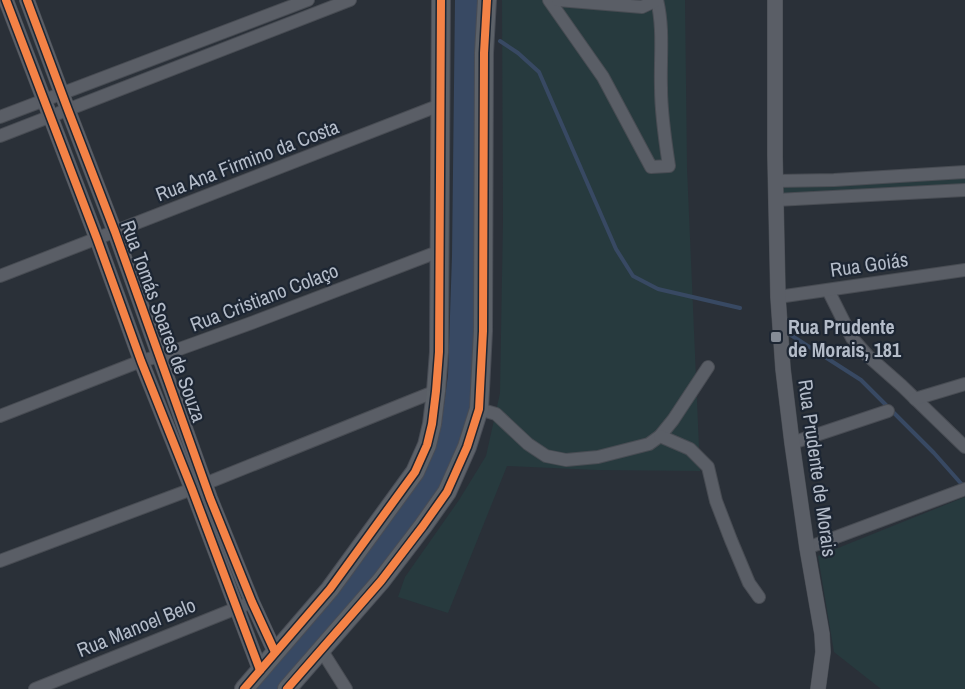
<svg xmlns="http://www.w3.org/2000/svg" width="965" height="689" viewBox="0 0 965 689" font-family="'Archivo Narrow',sans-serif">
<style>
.green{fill:#273a3e}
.water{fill:#384963}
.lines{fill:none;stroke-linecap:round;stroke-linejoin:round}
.stream{stroke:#384963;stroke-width:4}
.minor-casing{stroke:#484c53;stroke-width:14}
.tertiary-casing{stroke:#484c53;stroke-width:16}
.primary-casing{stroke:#484c55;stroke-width:20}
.minor{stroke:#5a5e66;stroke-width:12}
.tertiary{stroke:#5a5e66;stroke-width:15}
.primary{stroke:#5c6168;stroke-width:18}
.cycleway-casing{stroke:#1d2633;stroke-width:11}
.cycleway{stroke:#f48246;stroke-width:8}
.poi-dot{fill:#848b96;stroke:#1d2633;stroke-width:2}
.labels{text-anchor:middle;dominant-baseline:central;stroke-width:4.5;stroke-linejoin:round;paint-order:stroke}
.street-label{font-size:20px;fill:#b4bcc9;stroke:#1d2633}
.poi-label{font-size:20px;font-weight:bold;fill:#b4bcc9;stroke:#1d2633;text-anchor:start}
</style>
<rect width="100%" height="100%" fill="#2a3038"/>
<g class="green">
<path d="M502 0H685L687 168 700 471 597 470 507 466 448 613 398 597 405 577 459 500 486 456 500 393 503 220Z"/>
<path d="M965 176V185L781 197V185Z"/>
<path d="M965 497V689H881L834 652 818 556Z"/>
</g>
<path class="water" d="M455 0H482L472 414 449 475 401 546 279 689H252L425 462 442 420 448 375 452 256Z"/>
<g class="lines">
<g class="stream">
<path d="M500 41 518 53 539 72 616 249 633 276 658 289 740 308"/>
<path d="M786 332 861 380 934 453 965 488"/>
</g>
<defs>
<g id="minor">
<path d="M549 0 603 77 651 167 669 166C665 140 661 114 661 88 660 58 664 29 657 0"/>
<path d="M558 0 642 7 657 0"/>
<path d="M0 117 308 0"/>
<path d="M0 136 350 0"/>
<path d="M776 181 834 180 965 172"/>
<path d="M776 200 965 190"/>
<path d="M0 276 440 105"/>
<path d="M828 290 852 338 868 356 902 386 965 447"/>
<path d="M778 297 965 270"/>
<path d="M915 399 965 384"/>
<path d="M479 409 496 414 528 444 546 456 566 460 598 457 649 444 660 436 673 420 708 367"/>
<path d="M0 416 141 361 160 356 254 322 440 251"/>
<path d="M660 436 690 449 708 467 716 501 731 540 749 583 759 597"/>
<path d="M792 443 888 411"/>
<path d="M807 548 965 489"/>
<path d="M0 561 192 489 436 391"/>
<path d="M322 651 346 689"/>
<path d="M35 689 252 602"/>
</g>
<g id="tertiary">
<path d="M6 0 97 239 141 361 192 489 260 670"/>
<path d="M27 0 68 110 115 232 210 498 252 602 275 652"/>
<path d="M775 0V156L778 297 783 369 792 443 807 548 822 634 823 652 818 689"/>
</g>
<g id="primary">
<path d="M244 689 330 589 415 472 427 445 432 424 436 391 439 352 441 0"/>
<path d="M287 689 381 581 423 526 447 492 467 447 479 409 483 331 484 53 487 0"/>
</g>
</defs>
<use href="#minor" class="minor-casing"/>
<use href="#tertiary" class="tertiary-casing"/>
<use href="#primary" class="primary-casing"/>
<use href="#minor" class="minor"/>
<use href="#tertiary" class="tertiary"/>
<use href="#primary" class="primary"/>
<defs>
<g id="cycleway">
<path d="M6 0 97 239 141 361 192 489 260 670"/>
<path d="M27 0 68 110 115 232 210 498 252 602 275 652"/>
<path d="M244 689 330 589 415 472 427 445 432 424 436 391 439 352 441 0"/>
<path d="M287 689 381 581 423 526 447 492 467 447 479 409 483 331 484 53 487 0"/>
</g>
</defs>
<use href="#cycleway" class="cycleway-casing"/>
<use href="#cycleway" class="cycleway"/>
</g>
<rect class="poi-dot" x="770" y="331" width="12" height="12" rx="3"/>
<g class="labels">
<g class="street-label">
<text transform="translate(247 160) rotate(-21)">Rua Ana Firmino da Costa</text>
<text transform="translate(869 264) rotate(-8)">Rua Goiás</text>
<text transform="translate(264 297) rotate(-21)">Rua Cristiano Colaço</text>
<text transform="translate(164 321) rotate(70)">Rua Tomás Soares de Souza</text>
<text transform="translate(818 468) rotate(82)">Rua Prudente de Morais</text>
<text transform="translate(136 627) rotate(-22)">Rua Manoel Belo</text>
</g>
<g class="poi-label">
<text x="788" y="326">Rua Prudente<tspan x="788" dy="23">de Morais, 181</tspan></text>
</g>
</g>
</svg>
